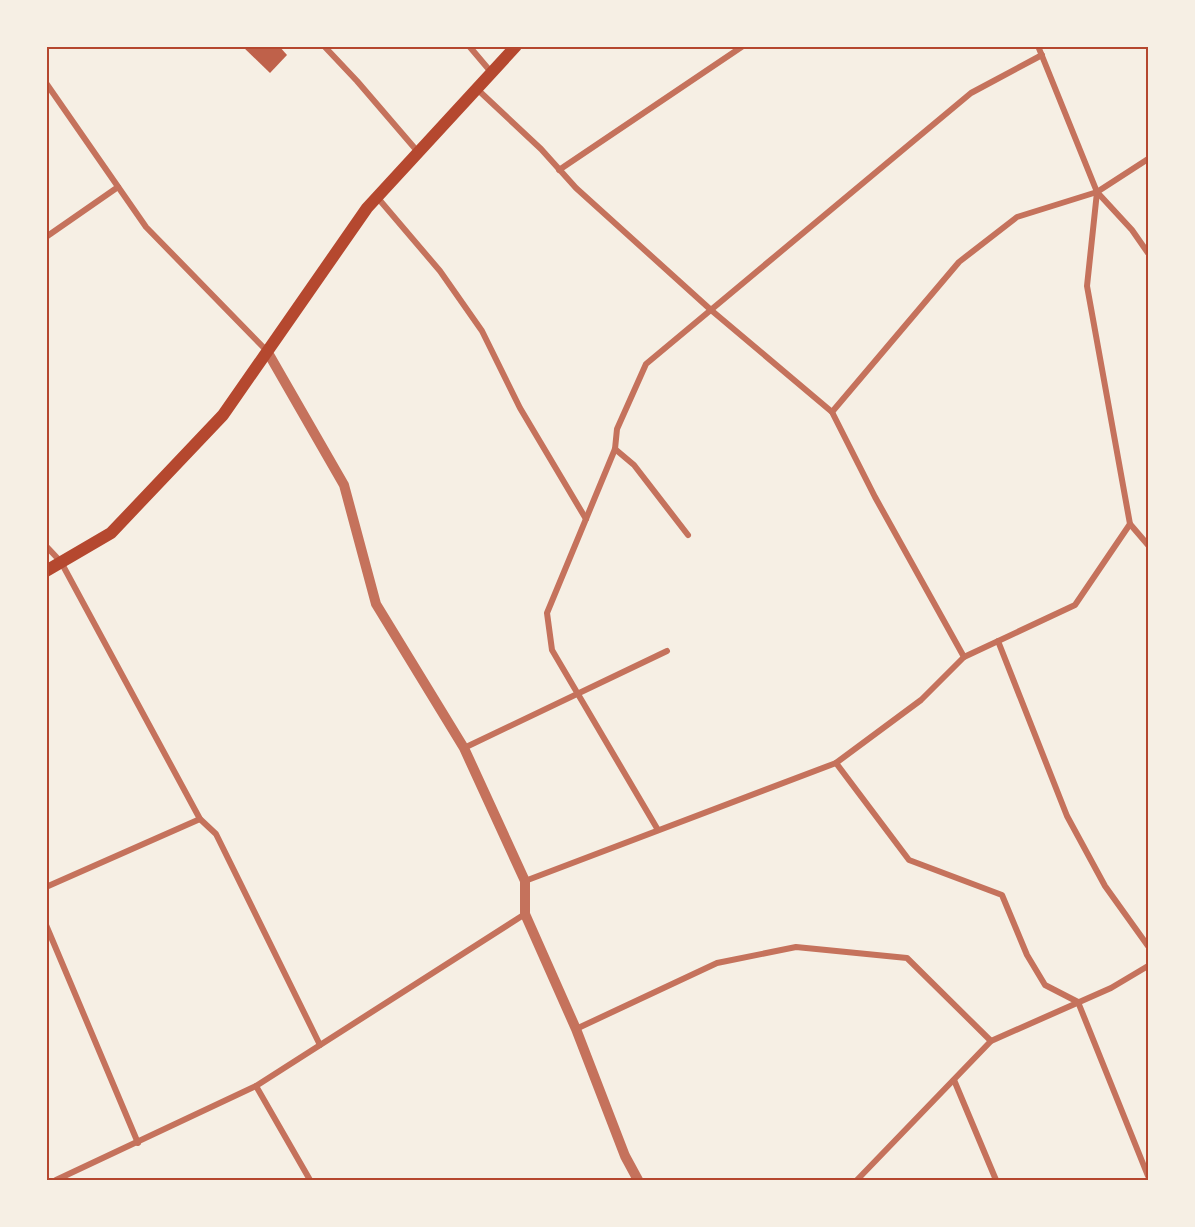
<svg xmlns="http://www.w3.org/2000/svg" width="1195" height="1227" viewBox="0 0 1195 1227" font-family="Karla,sans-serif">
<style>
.building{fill:#bf614a}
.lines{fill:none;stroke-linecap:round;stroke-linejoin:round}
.minor{stroke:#c5725c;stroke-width:6}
.tertiary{stroke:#c5725c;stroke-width:10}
.secondary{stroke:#b5482f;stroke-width:12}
.neatline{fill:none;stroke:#b5482f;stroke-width:2}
</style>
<rect width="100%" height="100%" fill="#f6efe4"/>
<path class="building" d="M242 46H279L287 55 270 73Z"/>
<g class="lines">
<g class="minor">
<path d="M324 46 357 81 418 152"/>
<path d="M469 46 491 72"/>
<path d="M1038 46 1097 192 1132 230 1148 253"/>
<path d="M46 83 146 227 267 351"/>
<path d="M477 89 541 149 576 188 711 310 832 412 875 497 964 657 1075 605 1130 524 1087 286 1097 192"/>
<path d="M559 170 743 46"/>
<path d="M377 197 440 271 482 331 520 408 586 519"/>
<path d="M46 237 118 187"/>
<path d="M832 412 959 262 1017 217 1097 192 1148 159"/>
<path d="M615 449 634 465 688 535"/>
<path d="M1130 524 1148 545"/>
<path d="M46 546 61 562 200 819 216 834 320 1045"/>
<path d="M998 641 1067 816 1105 886 1148 946"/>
<path d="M464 748 667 651"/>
<path d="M836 763 909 860 1002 895 1027 955 1045 985 1078 1002 1148 1176"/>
<path d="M658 830 552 650 547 613 615 449 617 429 646 364 971 93 1042 55"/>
<path d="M525 881 836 763 921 700 964 657"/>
<path d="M46 887 200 819"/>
<path d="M46 925 138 1143"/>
<path d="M576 1029 717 963 796 947 907 958 991 1041"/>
<path d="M954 1080 996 1180"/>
<path d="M256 1086 310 1180"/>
<path d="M56 1180 256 1086 525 914"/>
<path d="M857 1180 991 1041 1111 988 1148 966"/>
</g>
<path class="tertiary" d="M267 351 344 485 376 604 464 748 525 881V914L576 1029 625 1156 638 1180"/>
<path class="secondary" d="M46 571 111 533 223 415 367 208 516 46"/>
</g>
<rect width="1195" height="1227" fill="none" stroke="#f6efe4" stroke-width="96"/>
<rect x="48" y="48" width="1099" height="1131" class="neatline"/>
</svg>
